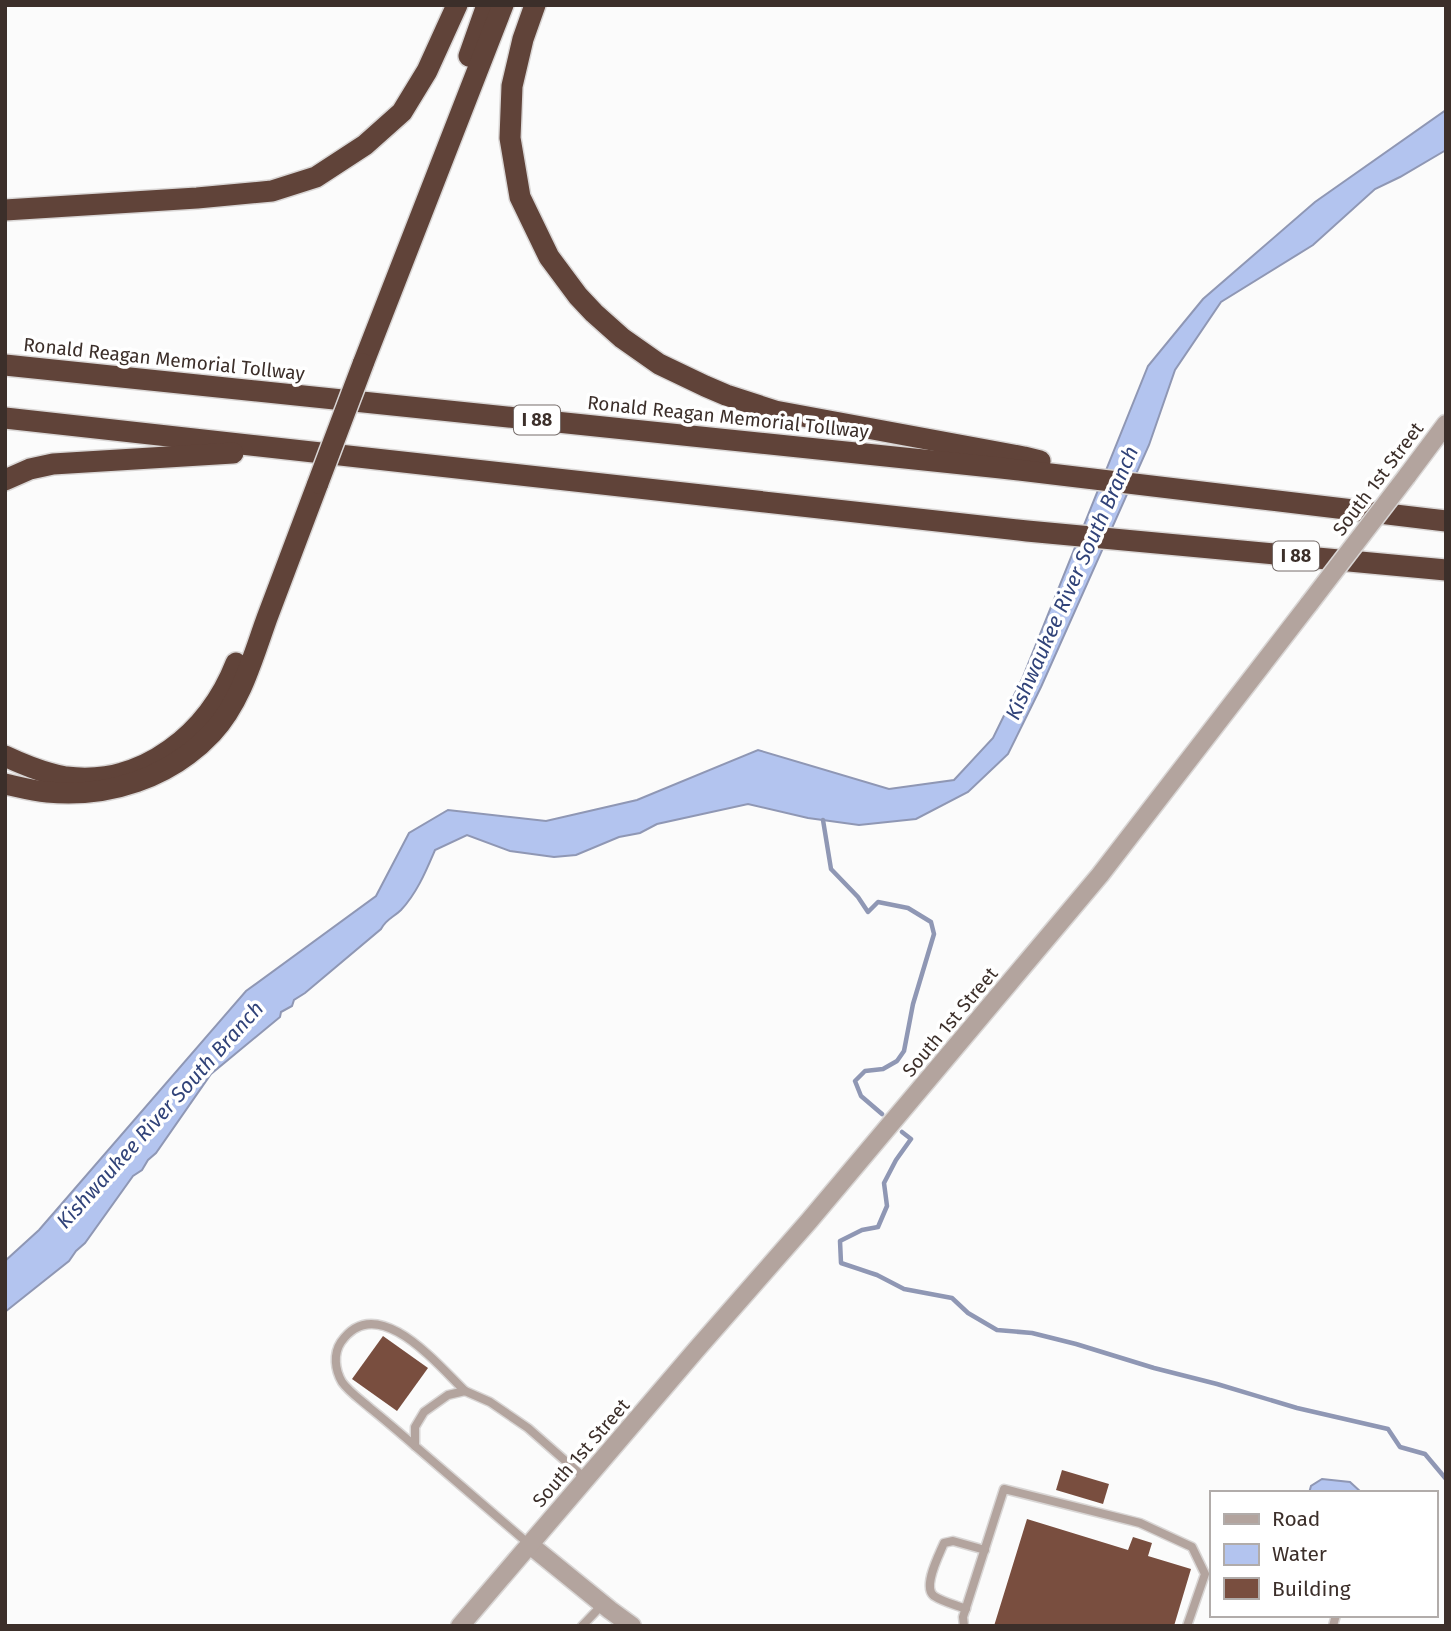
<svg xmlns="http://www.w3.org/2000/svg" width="1451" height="1631" viewBox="0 0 1451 1631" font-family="'Fira Sans',sans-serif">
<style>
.water{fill:#b3c4ef;stroke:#8f97b4;stroke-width:2}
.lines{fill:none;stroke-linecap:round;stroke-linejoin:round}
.stream{stroke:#8f97b4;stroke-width:4.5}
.building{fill:#794e3f}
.service-casing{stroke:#d9d6d5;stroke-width:11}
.tertiary-casing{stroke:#d9d6d5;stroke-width:21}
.motorway-casing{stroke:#d9d6d5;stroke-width:24}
.service{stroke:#b3a49e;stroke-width:8}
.tertiary{stroke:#b3a49e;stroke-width:18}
.motorway{stroke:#604339;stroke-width:21}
.tertiary-bridge-casing{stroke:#d9d6d5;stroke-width:21;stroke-linecap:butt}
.motorway-bridge-casing{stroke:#d9d6d5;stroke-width:24;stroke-linecap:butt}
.tertiary-bridge{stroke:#b3a49e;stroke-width:18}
.motorway-bridge{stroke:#604339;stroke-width:21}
.labels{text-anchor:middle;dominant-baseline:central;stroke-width:7;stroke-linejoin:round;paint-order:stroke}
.shield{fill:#fff;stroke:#766d6a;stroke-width:2}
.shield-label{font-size:18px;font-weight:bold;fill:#3c2f2a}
.street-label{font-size:19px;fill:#3c2f2a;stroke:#fff}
.water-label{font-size:21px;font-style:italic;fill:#314379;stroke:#fff}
</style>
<rect width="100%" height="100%" fill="#fbfbfb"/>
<g class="water">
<path d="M1446 110V150L1400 177 1375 189 1313 245 1221 302 1175 370 1149 445 1041 687 1008 754 968 792 916 819 859 825 808 818 748 804 657 824 640 833 619 837 576 855 554 857 510 851 467 835 435 850C426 871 417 893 401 910 394 917 386 919 381 929L305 993 294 1000 292 1006 281 1012 280 1017 211 1074 156 1153 148 1160 142 1170 133 1176 85 1243 76 1251 69 1261 5 1312V1261L39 1230 246 991 376 896 409 833 448 810 546 821 637 800 758 750 889 789 954 780 993 738 1022 679 1148 366 1203 299 1315 202Z"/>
<path d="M1322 1479 1350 1482 1362 1493H1309L1311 1486Z"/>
</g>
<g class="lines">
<g class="stream">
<path d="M823 820 831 869 858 897 868 912 878 902 908 908 931 922 934 934 913 1004 904 1051 897 1061 883 1069 865 1071 855 1081 861 1096 882 1114"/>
<path d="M902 1132 911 1139 896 1160 884 1183 887 1206 878 1227 862 1230 840 1241 841 1263 877 1275 904 1289 952 1298 968 1313 997 1330 1032 1333 1076 1344 1154 1368 1217 1384 1297 1408 1388 1429 1400 1447 1425 1454 1446 1479"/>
</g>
</g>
<g class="building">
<path d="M383 1336 428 1368 397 1411 352 1379Z"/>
<path d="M1062 1470 1109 1484 1103 1504 1056 1490Z"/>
<path d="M1027 1519 1128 1550 1133 1537 1152 1543 1148 1556 1191 1569 1174 1626H994Z"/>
</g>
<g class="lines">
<defs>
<g id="service">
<path d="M415 1446C400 1433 385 1420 370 1408 361 1400 349 1392 342 1382 335 1370 333 1354 341 1342 377 1290 438 1365 465 1391"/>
<path d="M530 1545 415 1446V1427L424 1412 448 1395 465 1391 490 1402 528 1428 586 1479"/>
<path d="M966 1609C956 1605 943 1602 934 1596 922 1587 939 1555 944 1543L953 1541 985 1550"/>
<path d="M582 1626 603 1604"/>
<path d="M964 1626 963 1617 1004 1489 1140 1523 1192 1547 1205 1574 1187 1626"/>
<path d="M1333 1626 1336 1615"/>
</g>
<g id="tertiary">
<path d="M1407 476 1446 424"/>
<path d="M530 1545 610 1610 632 1626"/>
<path d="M460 1626 696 1350 809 1221 1100 875 1309 604"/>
</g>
<g id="motorway">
<path d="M535 5 523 39 512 86 510 138 520 197 549 257 578 296 594 313 622 338 659 364 705 386 726 395 775 411 1024 457 1040 461"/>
<path d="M469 56 487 5"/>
<path d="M5 210 197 198 272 191 316 177 365 145 402 112 427 71 457 5"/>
<path d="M363 364 503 5"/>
<path d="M5 365 1001 468 1446 521"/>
<path d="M5 418 1027 531 1446 570"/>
<path d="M5 480 30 469 53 464 233 453"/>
<path d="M5 756C22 764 48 774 66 777 144 787 209 732 236 663"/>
<path d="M5 784C19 787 33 791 47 792 108 798 170 778 212 733 241 702 253 657 267 618 284 573 301 528 318 483"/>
</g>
</defs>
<use href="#service" class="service-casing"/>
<use href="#tertiary" class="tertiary-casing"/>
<use href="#motorway" class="motorway-casing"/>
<use href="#service" class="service"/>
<use href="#tertiary" class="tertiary"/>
<use href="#motorway" class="motorway"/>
<defs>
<path id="tertiary-bridge" d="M1309 604 1407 476"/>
<path id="motorway-bridge" d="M318 483 363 364"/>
</defs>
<use href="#tertiary-bridge" class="tertiary-bridge-casing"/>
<use href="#motorway-bridge" class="motorway-bridge-casing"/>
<use href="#tertiary-bridge" class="tertiary-bridge"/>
<use href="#motorway-bridge" class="motorway-bridge"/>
</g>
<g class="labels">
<g class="shield">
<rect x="514" y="405.5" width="46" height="29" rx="5"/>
<rect x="1273" y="541.5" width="46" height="29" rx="5"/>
</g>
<g class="shield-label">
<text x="537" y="420">I 88</text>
<text x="1296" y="556">I 88</text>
</g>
<g class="street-label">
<text transform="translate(164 359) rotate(6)">Ronald Reagan Memorial Tollway</text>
<text transform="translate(728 417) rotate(6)">Ronald Reagan Memorial Tollway</text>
<text transform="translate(1378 479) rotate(-53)">South 1st Street</text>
<text transform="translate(950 1022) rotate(-50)">South 1st Street</text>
<text transform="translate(581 1453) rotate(-49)">South 1st Street</text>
</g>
<g class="water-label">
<text transform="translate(1072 583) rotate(-66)">Kishwaukee River South Branch</text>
<text transform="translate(160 1115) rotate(-48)">Kishwaukee River South Branch</text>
</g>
</g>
<rect width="1451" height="1631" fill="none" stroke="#3c2f2a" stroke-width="14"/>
<rect x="1210" y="1491" width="228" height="126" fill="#ffffff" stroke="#b1acaa" stroke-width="2"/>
<rect x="1224" y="1514" width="35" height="10" fill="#b3a49e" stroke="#b1acaa" stroke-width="2"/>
<text x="1272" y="1526" font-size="21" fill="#3c2f2a">Road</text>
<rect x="1224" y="1544" width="35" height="21" fill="#b3c4ef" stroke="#b1acaa" stroke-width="2"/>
<text x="1272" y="1561" font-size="21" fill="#3c2f2a">Water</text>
<rect x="1224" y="1578" width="35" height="21" fill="#794e3f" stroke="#b1acaa" stroke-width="2"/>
<text x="1272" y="1596" font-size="21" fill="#3c2f2a">Building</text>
</svg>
